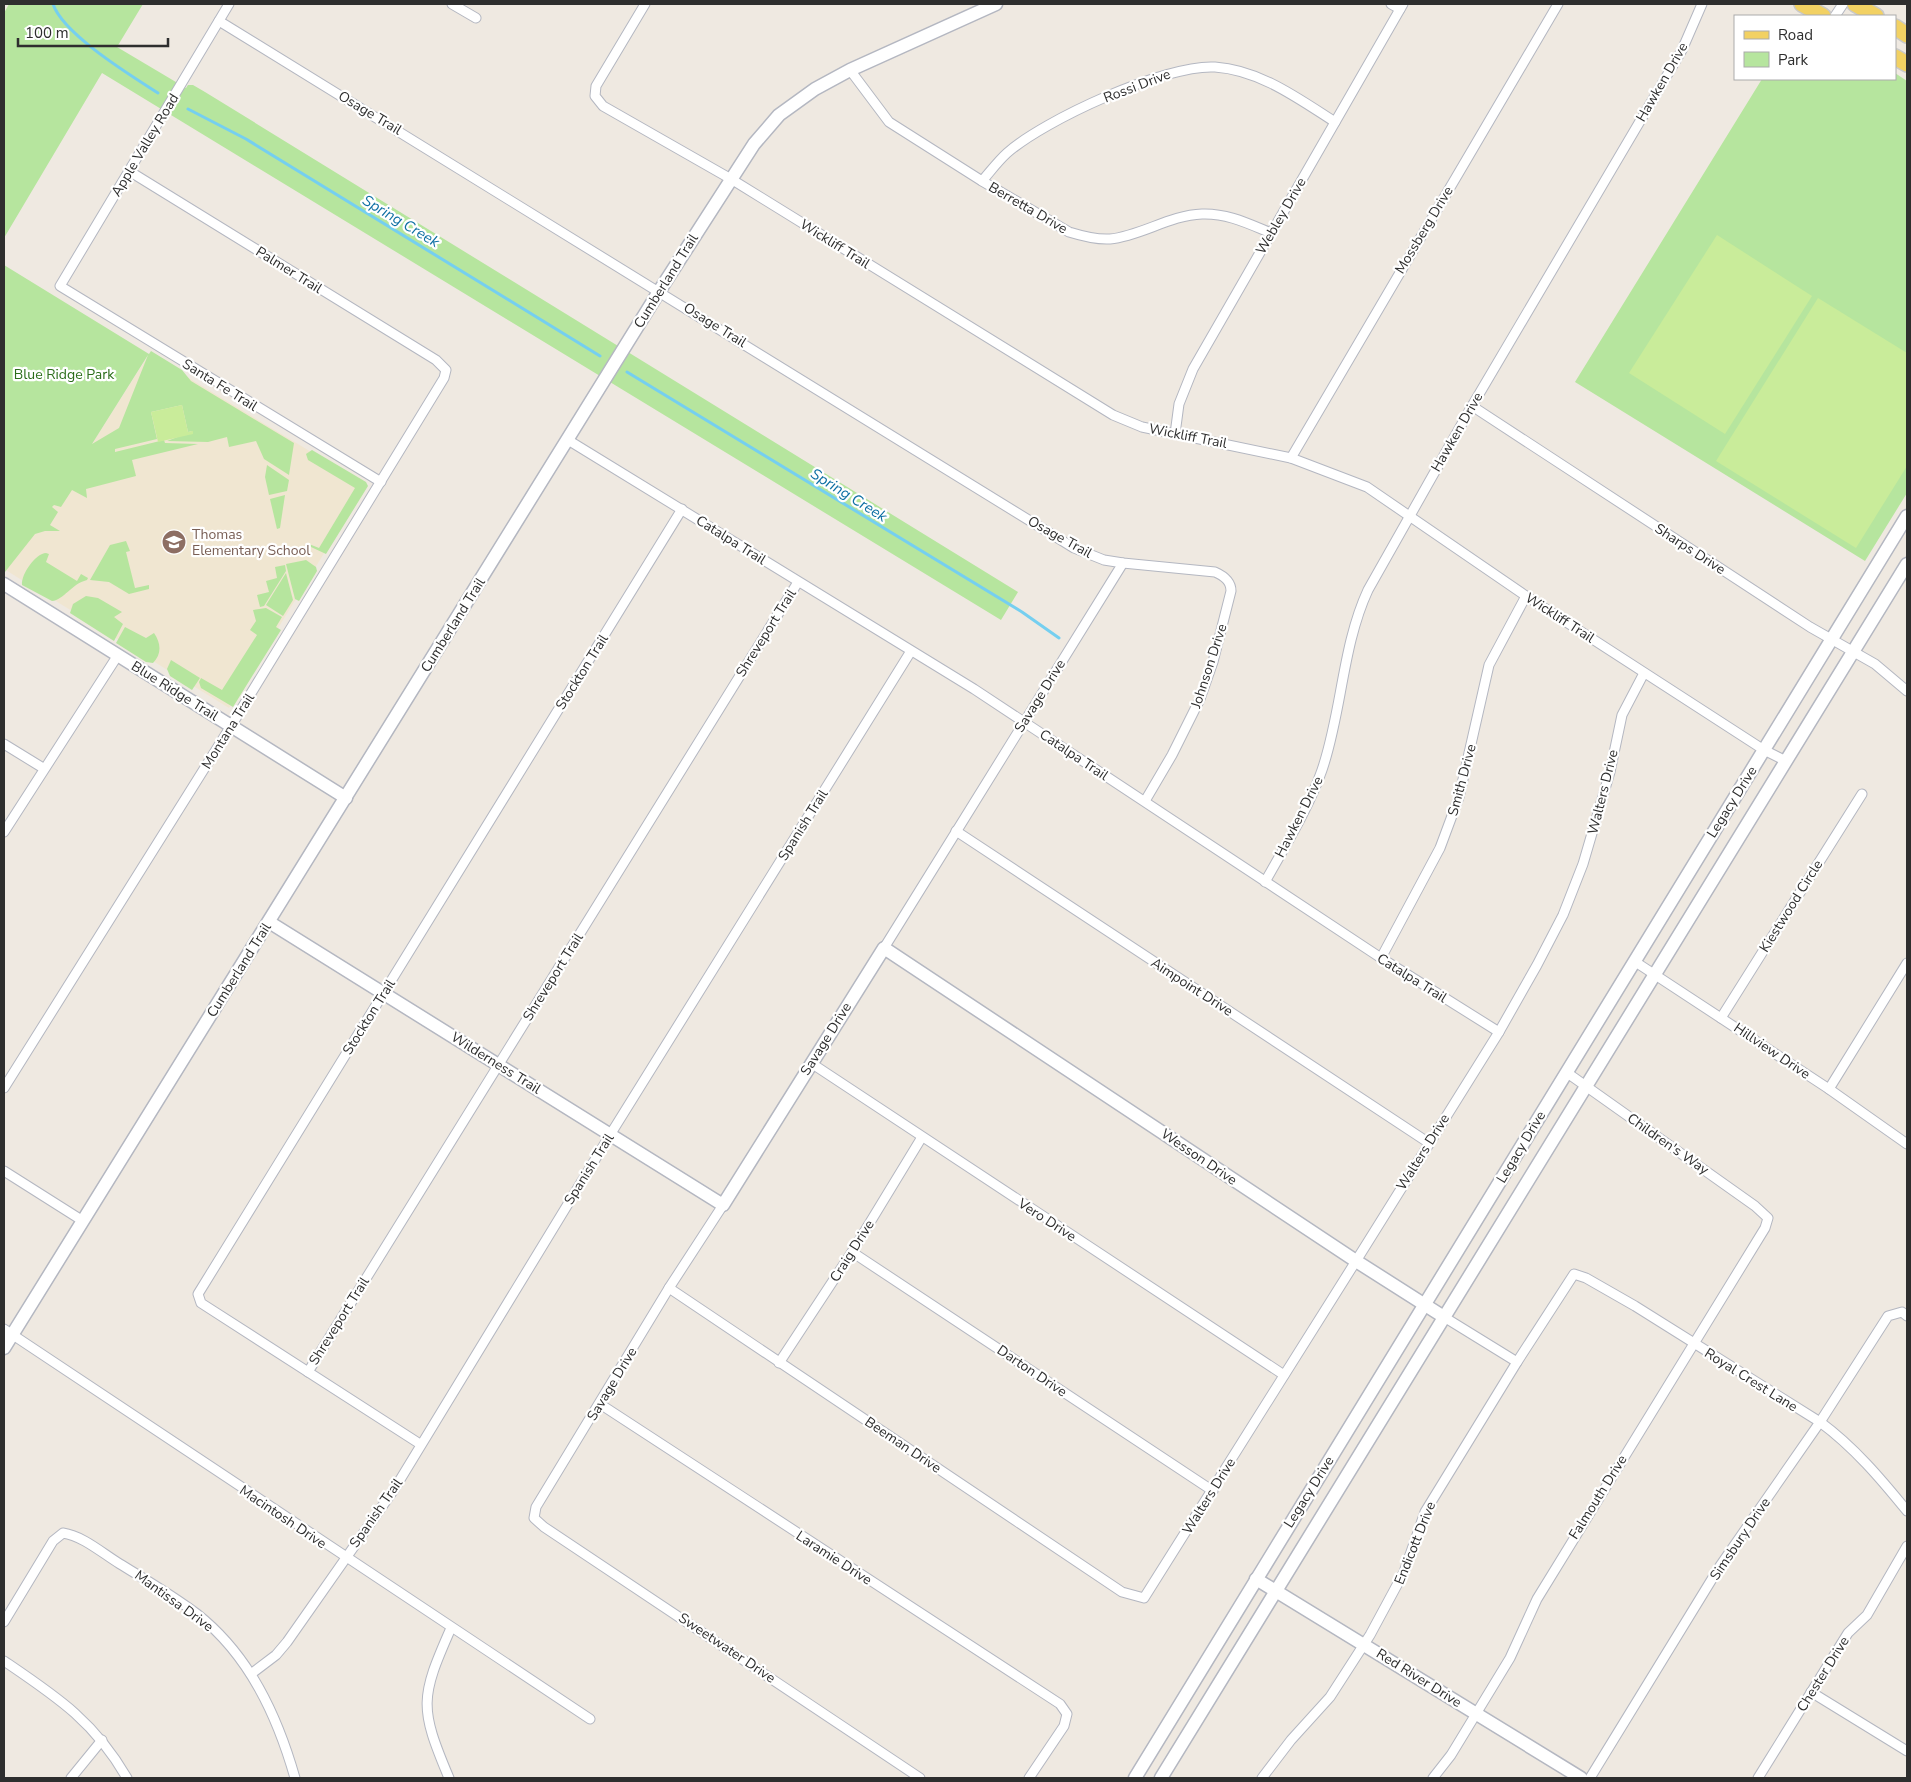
<svg xmlns="http://www.w3.org/2000/svg" width="1911" height="1782" viewBox="0 0 1911 1782" font-family="'Nunito Sans',sans-serif">
<style>
.education{fill:#f0e6d1}
.green{fill:#b6e59e;fill-rule:evenodd}
.pitch{fill:#c9ec9a}
.lines{fill:none;stroke-linecap:round;stroke-linejoin:round}
.stream{stroke:#75cff0;stroke-width:3}
.street-casing{stroke:#b4b7c1;stroke-width:11}
.secondary-casing{stroke:#b4b7c1;stroke-width:15}
.primary-casing{stroke:#c9c9c9;stroke-width:18}
.street{stroke:#fff;stroke-width:9}
.secondary{stroke:#fff;stroke-width:12}
.primary{stroke:#f2d163;stroke-width:15}
.labels{text-anchor:middle;dominant-baseline:central;stroke-width:4.5;stroke-linejoin:round;paint-order:stroke}
.street-label{font-size:14px;fill:#2e2e2e;stroke:#fff}
.park-label{font-size:14px;fill:#2c6e1b;stroke:#fff}
.education-label{font-size:14px;fill:#785e54;stroke:#fff;text-anchor:start}
.water-label{font-size:15px;font-style:italic;fill:#0d6fa3;stroke:#fff}
</style>
<rect width="100%" height="100%" fill="#efe9e1"/>
<path class="education" d="M149 354 366 485 229 708 4 569V565L47 515Z"/>
<g class="green">
<path d="M9 4H143L117 47 186 88 188 85H193L205 92 1018 592 1001 620 102 73 4 238V13Z"/>
<path d="M1895 73 1907 81V493L1865 561 1575 382 1762 79H1895Z"/>
<path d="M4 265 149 354 151 351 182 370 191 381 294 443 289 475 264 459 256 441 229 447 227 437 208 442 167 441 193 431 188 432 182 405 151 412 157 439 115 449V452L164 440 165 443 198 444 132 460 136 476 86 489 87 498 72 490 61 507 54 505 52 507 58 512 50 525 60 531H45L35 534 5 572ZM148 355 119 428 92 444Z"/>
<path d="M312 450 366 482 368 486 326 554 311 547 309 544 319 548 355 488 308 460 306 454Z"/>
<path d="M267 465 289 480 287 491 269 495 265 477Z"/>
<path d="M285 495 280 528 277 529 270 499Z"/>
<path d="M126 541 130 551 126 552 135 588 149 585V589L129 594 109 582 90 580 110 545Z"/>
<path d="M46 553 49 554 46 562 77 581 81 574 88 578 87 580C71 584 64 600 52 601L22 585C21 574 36 553 46 553Z"/>
<path d="M306 560 316 567 317 571 299 601 295 599 286 564Z"/>
<path d="M285 565 286 571 264 606 260 607 257 595 269 592 266 581 277 578 275 567Z"/>
<path d="M286 573 293 600 283 616 266 605Z"/>
<path d="M86 596 98 598 122 612 114 617 123 624 114 641 70 613 73 604Z"/>
<path d="M266 608 282 617 276 627 281 630 233 707 201 688 199 682 201 678 222 690 257 635 250 630 256 621 253 610Z"/>
<path d="M125 627 146 638 154 633C161 643 162 654 153 663L146 662 116 643Z"/>
<path d="M171 660 200 678 192 690 170 676 167 669Z"/>
</g>
<g class="pitch">
<path d="M1717 235 1812 296 1725 434 1629 373Z"/>
<path d="M1818 298 1907 353V466L1856 548 1716 461Z"/>
<path d="M182 405 188 432 193 431V434L158 442 151 412Z"/>
</g>
<g class="lines">
<g class="stream">
<path d="M53 4C63 34 130 75 158 93"/>
<path d="M188 109 246 139 600 356"/>
<path d="M627 372 1022 612 1059 638"/>
</g>
<defs>
<g id="street">
<path d="M229 4 60 286 381 482"/>
<path d="M452 4 476 18"/>
<path d="M645 4 596 86 595 96 603 106 731 179 1113 415 1142 427 1291 458 1367 487 1526 596 1764 750 1786 761"/>
<path d="M1391 4 1400 9"/>
<path d="M1835 16 1843 4"/>
<path d="M219 21 1074 548 1104 560 1123 563 1215 572C1224 576 1231 581 1231 591L1213 662 1200 699 1172 755 1145 801"/>
<path d="M850 70 889 122 982 181 1069 232C1082 236 1096 240 1110 239 1141 236 1170 215 1202 214 1227 213 1249 224 1271 233"/>
<path d="M982 181C990 172 998 161 1007 153 1044 120 1166 64 1215 67 1260 70 1299 99 1335 122"/>
<path d="M1472 406 1810 627 1875 664 1907 691"/>
<path d="M1175 434 1179 404 1193 369 1403 4"/>
<path d="M568 440 974 689 1381 958 1499 1032"/>
<path d="M1291 458 1558 4"/>
<path d="M4 744 43 768"/>
<path d="M956 831 1429 1143"/>
<path d="M4 832 118 655"/>
<path d="M1265 882C1285 846 1308 810 1322 770 1342 712 1342 646 1368 590L1472 406 1682 50 1702 4"/>
<path d="M884 948 1123 563"/>
<path d="M1381 958 1440 848 1459 797 1489 665 1526 596"/>
<path d="M1634 961 1829 1089 1907 1144"/>
<path d="M1721 1018 1862 794"/>
<path d="M811 1063 1284 1375"/>
<path d="M4 1088 231 726 444 378 446 370 436 360 129 171"/>
<path d="M1829 1089 1907 963"/>
<path d="M4 1171 83 1221"/>
<path d="M723 1205 669 1288 536 1507 534 1518 544 1527 920 1778"/>
<path d="M852 1252 1213 1491"/>
<path d="M669 1288 1122 1592 1144 1598 1356 1261 1499 1032 1537 965 1563 915 1583 864 1610 772 1622 715 1644 673"/>
<path d="M1444 1317 1517 1362"/>
<path d="M4 1329 590 1719"/>
<path d="M779 1363 852 1252 922 1137"/>
<path d="M308 1372 798 582"/>
<path d="M600 1404 1060 1704 1067 1714 1064 1726 1029 1778"/>
<path d="M420 1444 201 1303 198 1294 682 509"/>
<path d="M4 1622 53 1541 63 1533C83 1536 102 1553 120 1564 146 1580 172 1595 197 1614 249 1655 277 1715 295 1778"/>
<path d="M4 1661C57 1697 94 1721 127 1778"/>
<path d="M251 1674 276 1655 287 1642 395 1488 610 1135 911 651"/>
<path d="M1811 1692 1907 1751"/>
<path d="M71 1778 102 1740"/>
<path d="M449 1778C419 1707 420 1698 451 1628"/>
<path d="M1262 1778 1291 1740 1330 1697 1370 1635 1404 1572 1425 1512 1517 1362 1574 1274 1586 1278 1635 1306 1820 1422C1854 1447 1881 1479 1907 1511"/>
<path d="M1433 1778 1451 1755 1510 1658 1537 1599 1765 1228 1768 1218 1755 1206 1566 1072"/>
<path d="M1590 1778 1720 1566 1820 1422 1888 1316 1902 1312 1907 1316"/>
<path d="M1758 1778 1848 1633 1867 1615 1907 1546"/>
</g>
<g id="secondary">
<path d="M4 584 346 798"/>
<path d="M269 922 723 1205 884 948 1356 1261 1444 1317"/>
<path d="M4 1348 660 290 754 144 779 115 815 89 850 70 996 4"/>
<path d="M1256 1579 1581 1778"/>
<path d="M1135 1778 1907 516"/>
<path d="M1161 1778 1907 564"/>
</g>
<g id="primary">
<path d="M1802 4 1823 16"/>
<path d="M1855 4 1876 16"/>
<path d="M1895 27 1907 35"/>
<path d="M1895 57 1907 64"/>
</g>
</defs>
<use href="#street" class="street-casing"/>
<use href="#secondary" class="secondary-casing"/>
<use href="#primary" class="primary-casing"/>
<use href="#street" class="street"/>
<use href="#secondary" class="secondary"/>
<use href="#primary" class="primary"/>
</g>
<defs>
<symbol id="school-disc" viewBox="-11 -11 22 22"><circle r="9.5" fill="#8d6e63" stroke="#fff"/><path d="M0-5L7-2L0 1L-7-2ZM-4 1L0 2.5L4 1V4Q0 6-4 4Z" fill="#fff"/></symbol>
</defs>
<g fill-rule="evenodd">
<use href="#school-disc" x="160" y="528" width="28" height="28"/>
</g>
<g class="labels">
<g class="street-label">
<text transform="translate(1662 82) rotate(-60)">Hawken Drive</text>
<text transform="translate(1137 86) rotate(-21)">Rossi Drive</text>
<text transform="translate(370 113) rotate(31)">Osage Trail</text>
<text transform="translate(145 145) rotate(-59)">Apple Valley Road</text>
<text transform="translate(1028 208) rotate(30)">Berretta Drive</text>
<text transform="translate(1281 216) rotate(-60)">Webley Drive</text>
<text transform="translate(1424 230) rotate(-59)">Mossberg Drive</text>
<text transform="translate(835 244) rotate(32)">Wickliff Trail</text>
<text transform="translate(289 270) rotate(32)">Palmer Trail</text>
<text transform="translate(666 281) rotate(-58)">Cumberland Trail</text>
<text transform="translate(715 325) rotate(32)">Osage Trail</text>
<text transform="translate(220 385) rotate(32)">Santa Fe Trail</text>
<text transform="translate(1457 432) rotate(-60)">Hawken Drive</text>
<text transform="translate(1188 436) rotate(11)">Wickliff Trail</text>
<text transform="translate(1060 537) rotate(29)">Osage Trail</text>
<text transform="translate(731 540) rotate(32)">Catalpa Trail</text>
<text transform="translate(1690 549) rotate(33)">Sharps Drive</text>
<text transform="translate(1560 618) rotate(33)">Wickliff Trail</text>
<text transform="translate(453 625) rotate(-58)">Cumberland Trail</text>
<text transform="translate(766 633) rotate(-58)">Shreveport Trail</text>
<text transform="translate(1209 666) rotate(-72)">Johnson Drive</text>
<text transform="translate(582 672) rotate(-58)">Stockton Trail</text>
<text transform="translate(175 691) rotate(32)">Blue Ridge Trail</text>
<text transform="translate(1040 696) rotate(-58)">Savage Drive</text>
<text transform="translate(228 731) rotate(-58)">Montana Trail</text>
<text transform="translate(1074 755) rotate(34)">Catalpa Trail</text>
<text transform="translate(1462 780) rotate(-75)">Smith Drive</text>
<text transform="translate(1603 792) rotate(-76)">Walters Drive</text>
<text transform="translate(1732 802) rotate(-58)">Legacy Drive</text>
<text transform="translate(1299 817) rotate(-63)">Hawken Drive</text>
<text transform="translate(803 825) rotate(-58)">Spanish Trail</text>
<text transform="translate(1791 906) rotate(-58)">Kiestwood Circle</text>
<text transform="translate(239 970) rotate(-58)">Cumberland Trail</text>
<text transform="translate(553 977) rotate(-58)">Shreveport Trail</text>
<text transform="translate(1412 978) rotate(32)">Catalpa Trail</text>
<text transform="translate(1192 987) rotate(33)">Aimpoint Drive</text>
<text transform="translate(369 1017) rotate(-58)">Stockton Trail</text>
<text transform="translate(826 1039) rotate(-58)">Savage Drive</text>
<text transform="translate(1772 1051) rotate(34)">Hillview Drive</text>
<text transform="translate(496 1063) rotate(32)">Wilderness Trail</text>
<text transform="translate(1668 1144) rotate(35)">Children's Way</text>
<text transform="translate(1521 1147) rotate(-59)">Legacy Drive</text>
<text transform="translate(1423 1152) rotate(-58)">Walters Drive</text>
<text transform="translate(1199 1157) rotate(34)">Wesson Drive</text>
<text transform="translate(589 1169) rotate(-58)">Spanish Trail</text>
<text transform="translate(1047 1220) rotate(33)">Vero Drive</text>
<text transform="translate(852 1251) rotate(-58)">Craig Drive</text>
<text transform="translate(339 1321) rotate(-58)">Shreveport Trail</text>
<text transform="translate(1032 1371) rotate(34)">Darton Drive</text>
<text transform="translate(1751 1380) rotate(32)">Royal Crest Lane</text>
<text transform="translate(612 1384) rotate(-59)">Savage Drive</text>
<text transform="translate(903 1445) rotate(34)">Beeman Drive</text>
<text transform="translate(1309 1492) rotate(-58)">Legacy Drive</text>
<text transform="translate(1209 1496) rotate(-58)">Walters Drive</text>
<text transform="translate(1598 1497) rotate(-58)">Falmouth Drive</text>
<text transform="translate(376 1513) rotate(-55)">Spanish Trail</text>
<text transform="translate(283 1517) rotate(34)">Macintosh Drive</text>
<text transform="translate(1740 1539) rotate(-56)">Simsbury Drive</text>
<text transform="translate(1415 1543) rotate(-68)">Endicott Drive</text>
<text transform="translate(834 1558) rotate(33)">Laramie Drive</text>
<text transform="translate(174 1601) rotate(36)">Mantissa Drive</text>
<text transform="translate(727 1648) rotate(34)">Sweetwater Drive</text>
<text transform="translate(1823 1674) rotate(-58)">Chester Drive</text>
<text transform="translate(1419 1678) rotate(32)">Red River Drive</text>
</g>
<g class="park-label">
<text x="64" y="374">Blue Ridge Park</text>
</g>
<g class="education-label">
<text x="192" y="534">Thomas<tspan x="192" dy="16">Elementary School</tspan></text>
</g>
<g class="water-label">
<text transform="translate(401 221) rotate(31)">Spring Creek</text>
<text transform="translate(849 495) rotate(32)">Spring Creek</text>
</g>
</g>
<rect width="1911" height="1782" fill="none" stroke="#2e2e2e" stroke-width="10"/>
<rect x="1734" y="15" width="162" height="65" fill="#ffffff" stroke="#ababab"/>
<rect x="1744" y="31" width="25" height="8" fill="#f2d163" stroke="#ababab"/>
<text x="1778" y="40" font-size="15" fill="#2e2e2e">Road</text>
<rect x="1744" y="52" width="25" height="15" fill="#b6e59e" stroke="#ababab"/>
<text x="1778" y="65" font-size="15" fill="#2e2e2e">Park</text>
<path d="M18 38v8h150v-8" fill="none" stroke="#2e2e2e" stroke-width="2.5"/>
<text x="25" y="38" font-size="15" fill="#2e2e2e" stroke="#ffffff" stroke-width="4" paint-order="stroke">100 m</text>
</svg>
